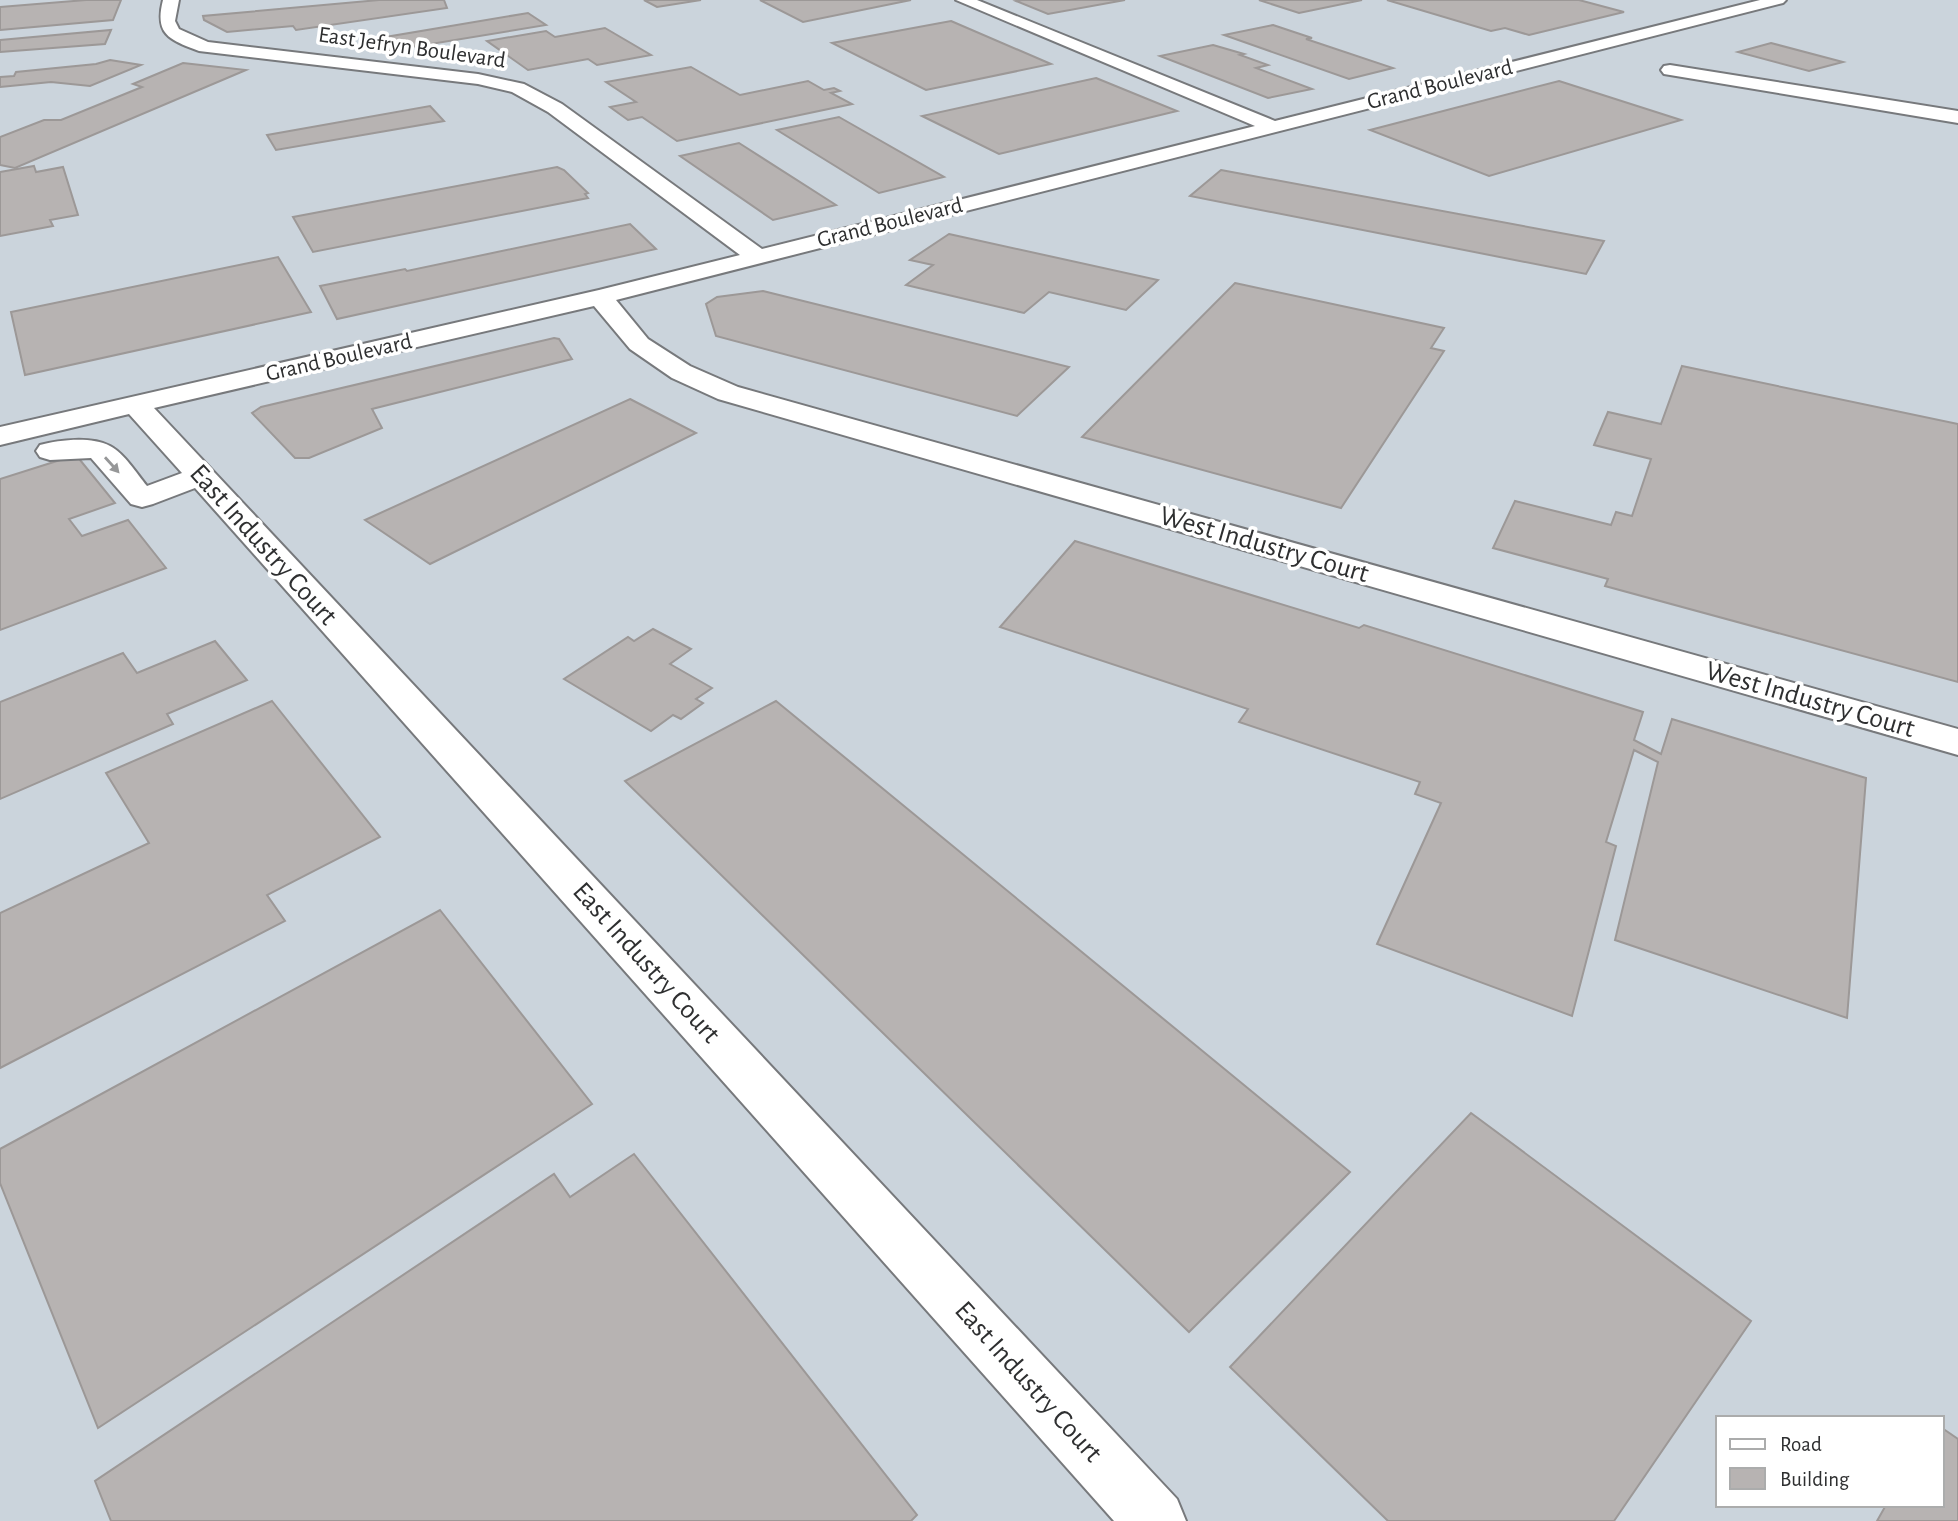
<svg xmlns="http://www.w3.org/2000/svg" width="1958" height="1521" viewBox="0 0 1958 1521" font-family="'Alegreya Sans',sans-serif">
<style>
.built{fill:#cbd4dc;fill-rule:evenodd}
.building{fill:#b7b3b2;stroke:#9c9897;stroke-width:2}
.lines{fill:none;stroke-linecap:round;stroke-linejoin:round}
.minor-casing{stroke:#77797c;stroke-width:4}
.minor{fill:#fff;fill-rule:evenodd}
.oneway{fill:#969798}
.labels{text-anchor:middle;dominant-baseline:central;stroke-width:7;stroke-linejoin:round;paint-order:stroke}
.far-street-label{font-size:23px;fill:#2e2f30;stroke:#fff}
.street-label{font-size:28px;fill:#2e2f30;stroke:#fff}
</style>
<rect width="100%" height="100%" fill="#dcdfe2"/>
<path class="built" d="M0 0H1958V1521H0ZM1718 1418H1942V1505H1718Z"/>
<g class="building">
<path d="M86 0H121L113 20 0 30V7Z"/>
<path d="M379 0H444L447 8 296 30 293 26 227 32 204 20 203 16Z"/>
<path d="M644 0H701L657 7Z"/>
<path d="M760 0H911L803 22Z"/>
<path d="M1022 0H1125L1048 14 1016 1Z"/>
<path d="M1259 0H1362L1299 13Z"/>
<path d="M1387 0H1579L1624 12 1529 35 1505 28 1491 31Z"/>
<path d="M528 13 546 25 382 52 368 40Z"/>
<path d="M951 21 1051 64 926 90 832 43Z"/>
<path d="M1273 25 1312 38 1306 39 1393 68 1349 79 1224 35Z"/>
<path d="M605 28 651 55 597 65 588 59 528 70 487 41 546 31 555 37Z"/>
<path d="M111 30 105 44 0 52V40Z"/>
<path d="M1771 43 1843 62 1809 71 1738 52Z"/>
<path d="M1213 45 1244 54 1240 55 1268 65 1256 68 1312 89 1268 98 1160 56Z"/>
<path d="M110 60 141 65 90 86 51 82 0 87V77L14 76 16 72 96 64Z"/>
<path d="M183 63 246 70 15 168 0 165V137L44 120H61L142 87 133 84Z"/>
<path d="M691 67 740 95 808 81 824 90 834 88 840 91 831 93 852 104 677 141 642 117 628 120 610 107 636 102 606 82Z"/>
<path d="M1096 78 1177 111 999 154 922 116Z"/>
<path d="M1559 81 1681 120 1489 176 1370 130Z"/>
<path d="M430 106 444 121 276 150 267 135Z"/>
<path d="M839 117 944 177 879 193 777 130Z"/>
<path d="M739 143 836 205 773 220 680 156Z"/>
<path d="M34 166 36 172 63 167 78 215 50 220 53 226 0 236V172Z"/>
<path d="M557 167 564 170 588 193 585 194 588 198 313 252 293 217Z"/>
<path d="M1221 170 1604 241 1586 274 1190 196Z"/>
<path d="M630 224 656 249 337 319 320 286 405 269 407 271Z"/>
<path d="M949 234 1158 280 1126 310 1049 292 1024 313 906 285 933 265 910 260Z"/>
<path d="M278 257 311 312 25 375 11 312Z"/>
<path d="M1235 283 1444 328 1431 348 1444 351 1341 508 1082 437Z"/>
<path d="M763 291 1069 367 1017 416 716 336 706 304 717 297Z"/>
<path d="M554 338 559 339 572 359 372 409 382 428 309 458H295L252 413 261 407Z"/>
<path d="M1682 366 1958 424V682L1605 586 1608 579 1493 548 1515 501 1611 525 1616 512 1632 516 1651 459 1594 445 1608 412 1661 424Z"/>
<path d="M630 399 696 433 430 564 365 520Z"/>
<path d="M76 455 115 503 69 519 82 536 128 520 166 568 0 630V479Z"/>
<path d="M1075 541 1359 628 1364 625 1643 712 1634 740 1661 754 1672 719 1866 778 1847 1018 1615 940 1658 762 1634 750 1606 842 1616 846 1572 1016 1377 944 1441 803 1415 794 1420 782 1239 722 1248 709 1000 627Z"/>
<path d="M653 629 691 649 670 664 712 688 696 699 703 703 681 719 673 715 651 731 564 679 628 637 634 641Z"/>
<path d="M215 641 247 680 167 714 173 724 0 799V702L123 653 137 673Z"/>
<path d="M272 701 380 837 267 895 285 921 0 1068V913L149 843 106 773Z"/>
<path d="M776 701 1350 1172 1189 1332 625 781Z"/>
<path d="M440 910 592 1104 98 1428 0 1183V1149Z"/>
<path d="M1471 1113 1751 1321 1614 1521H1388L1230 1367Z"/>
<path d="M634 1154 917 1515 911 1521H111L95 1481 554 1174 570 1197Z"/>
<path d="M1942 1428 1958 1439V1521H1877L1886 1505H1942Z"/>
</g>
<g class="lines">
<defs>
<g id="minor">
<path d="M163 0H179L175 21 179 29 208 42 478 74 524 84 562 104 762 249 1255 126 956 0H977L1275 121 1760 0H1786L1783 3 616 300 648 339 690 366 738 387 1958 729V755L718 399 672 378 630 349 594 306 154 408 1177 1499 1186 1521H1114L195 488 153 504 142 507 131 504 91 458 50 460 40 457 36 451 40 445C59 440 91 436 110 446 124 453 137 474 147 486L182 473 129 414 0 445V427L599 290 740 255 548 112 512 92 478 84 199 51C170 40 154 35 163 0Z"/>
<path d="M1670 65 1958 111V123L1664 74 1661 70 1664 66Z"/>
</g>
</defs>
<use href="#minor" class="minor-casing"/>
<use href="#minor" class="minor"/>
</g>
<defs><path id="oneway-solid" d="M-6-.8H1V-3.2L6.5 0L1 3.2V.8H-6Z" transform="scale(1.75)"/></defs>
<use class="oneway" href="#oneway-solid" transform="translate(112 465) rotate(48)"/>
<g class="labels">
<g class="far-street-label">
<text transform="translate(412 48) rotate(8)">East Jefryn Boulevard</text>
<text transform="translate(1440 85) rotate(-14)">Grand Boulevard</text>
<text transform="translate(890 223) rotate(-14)">Grand Boulevard</text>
<text transform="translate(339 358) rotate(-13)">Grand Boulevard</text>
</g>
<g class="street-label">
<text transform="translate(263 545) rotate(48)">East Industry Court</text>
<text transform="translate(1264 545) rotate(16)">West Industry Court</text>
<text transform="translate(1810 700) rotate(16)">West Industry Court</text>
<text transform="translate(646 963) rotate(48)">East Industry Court</text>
<text transform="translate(1028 1382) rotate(48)">East Industry Court</text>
</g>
</g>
<rect x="1716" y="1416" width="228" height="91" fill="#ffffff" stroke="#abacac" stroke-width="2"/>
<rect x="1730" y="1439" width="35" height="10" fill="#ffffff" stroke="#abacac" stroke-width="2"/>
<text x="1780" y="1451" font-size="21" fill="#2e2f30">Road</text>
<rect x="1730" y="1468" width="35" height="21" fill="#b7b3b2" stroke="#abacac" stroke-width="2"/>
<text x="1780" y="1486" font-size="21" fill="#2e2f30">Building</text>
</svg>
